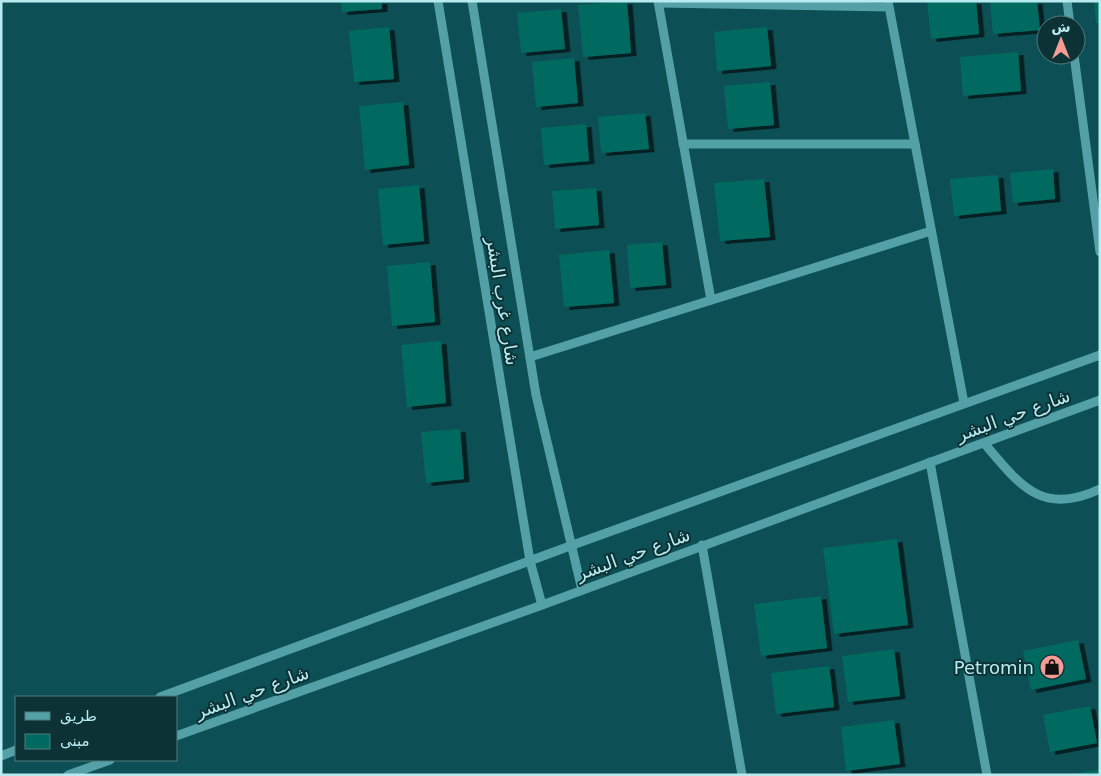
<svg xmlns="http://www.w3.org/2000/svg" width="1101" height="776" viewBox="0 0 1101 776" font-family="'DejaVu Sans','Noto Naskh Arabic',sans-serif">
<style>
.building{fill:#016a60;filter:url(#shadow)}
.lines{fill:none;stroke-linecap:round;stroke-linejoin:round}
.minor{stroke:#54a0a7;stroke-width:9}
.labels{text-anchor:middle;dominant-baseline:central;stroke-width:4;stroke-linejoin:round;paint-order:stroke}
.street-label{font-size:18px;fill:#b8ebef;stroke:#0c3235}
.poi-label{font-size:18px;fill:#b8ebef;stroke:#0c3235;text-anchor:end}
</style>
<defs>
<filter id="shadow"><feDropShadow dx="5.5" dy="3" stdDeviation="0" flood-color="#0009"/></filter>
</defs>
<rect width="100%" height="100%" fill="#0c4f54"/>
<g class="building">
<path d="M341 1H382V9L342 12Z"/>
<path d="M627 1 631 53 583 57 578 5Z"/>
<path d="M927 1H976L979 34 931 39Z"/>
<path d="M990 1H1037L1040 30 993 34Z"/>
<path d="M1094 1H1100V23H1096Z"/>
<path d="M561 9 565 49 521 53 517 13Z"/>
<path d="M389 27 394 79 354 82 349 31Z"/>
<path d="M767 27 771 66 717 71 714 32Z"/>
<path d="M1018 52 1021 91 963 96 960 57Z"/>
<path d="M574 58 578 103 536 107 532 62Z"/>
<path d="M770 82 774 125 728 129 724 86Z"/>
<path d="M403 102 409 165 365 170 359 106Z"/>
<path d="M645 113 649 149 601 153 598 117Z"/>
<path d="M586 124 589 161 544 165 541 128Z"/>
<path d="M1053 169 1055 199 1013 203 1010 173Z"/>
<path d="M998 175 1001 211 954 216 950 179Z"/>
<path d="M764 179 770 237 720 241 714 183Z"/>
<path d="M419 185 424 241 383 245 378 189Z"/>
<path d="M596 188 599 225 555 229 552 191Z"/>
<path d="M662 242 666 285 630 288 627 245Z"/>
<path d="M609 250 614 303 564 307 559 255Z"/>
<path d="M430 262 435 322 392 326 387 266Z"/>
<path d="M441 341 446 403 407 407 401 345Z"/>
<path d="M460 429 464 479 426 483 421 432Z"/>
<path d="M897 539 908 625 834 634 823 548Z"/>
<path d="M821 596 827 648 761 656 754 604Z"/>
<path d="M1078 640 1086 679 1031 690 1023 651Z"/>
<path d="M894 649 900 696 848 702 842 656Z"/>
<path d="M829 666 834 707 776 714 771 673Z"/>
<path d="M1090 706 1097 743 1050 752 1043 715Z"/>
<path d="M894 720 900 764 846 771 841 727Z"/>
<path d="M1100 769V775H1074V774Z"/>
</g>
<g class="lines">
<g class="minor">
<path d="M438 1 530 561 542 605"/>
<path d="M472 1 536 395 582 590"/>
<path d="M658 1 711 300"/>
<path d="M888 1 964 403"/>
<path d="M1067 1 1070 25"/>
<path d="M659 3 889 7"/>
<path d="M1074 55 1100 252"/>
<path d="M683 144H915"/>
<path d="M530 357 931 231"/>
<path d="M984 443C1019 484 1041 517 1100 489"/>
<path d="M930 462 987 775"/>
<path d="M702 545 742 775"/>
<path d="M160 697 570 546 1100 355"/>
<path d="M176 736 542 605 1100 400"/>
<path d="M1 756 16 750"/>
<path d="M68 775 110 760"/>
</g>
</g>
<defs>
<symbol id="shop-disc" viewBox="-11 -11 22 22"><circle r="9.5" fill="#f59c96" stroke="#0c3235"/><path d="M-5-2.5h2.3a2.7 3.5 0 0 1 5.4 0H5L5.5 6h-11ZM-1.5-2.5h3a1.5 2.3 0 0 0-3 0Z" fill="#111"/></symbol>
</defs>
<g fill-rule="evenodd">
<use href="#shop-disc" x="1038" y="653" width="28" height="28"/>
</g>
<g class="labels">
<g class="street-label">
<text transform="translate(503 301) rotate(81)">شارع غرب البشر</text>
<text transform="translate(1013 415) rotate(-20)">شارع حي البشر</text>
<text transform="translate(633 554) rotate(-20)">شارع حي البشر</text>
<text transform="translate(252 692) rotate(-20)">شارع حي البشر</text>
</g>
<g class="poi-label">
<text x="1034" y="667">Petromin</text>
</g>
</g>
<rect width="1101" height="776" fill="none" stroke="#b8ebef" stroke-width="5"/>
<rect x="15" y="696" width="162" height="65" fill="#0c3235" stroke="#517c7f"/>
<rect x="25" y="712" width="25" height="8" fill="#54a0a7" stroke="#517c7f"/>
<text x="60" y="721" font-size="15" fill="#b8ebef">طريق</text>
<rect x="25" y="734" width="25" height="15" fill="#016a60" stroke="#517c7f"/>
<text x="60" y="746" font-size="15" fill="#b8ebef">مبنى</text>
<g transform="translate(1061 40)"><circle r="24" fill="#0c3235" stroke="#517c7f"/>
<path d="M0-4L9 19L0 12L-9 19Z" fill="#f59c96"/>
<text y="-8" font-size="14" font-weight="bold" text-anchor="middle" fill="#b8ebef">ش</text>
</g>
</svg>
